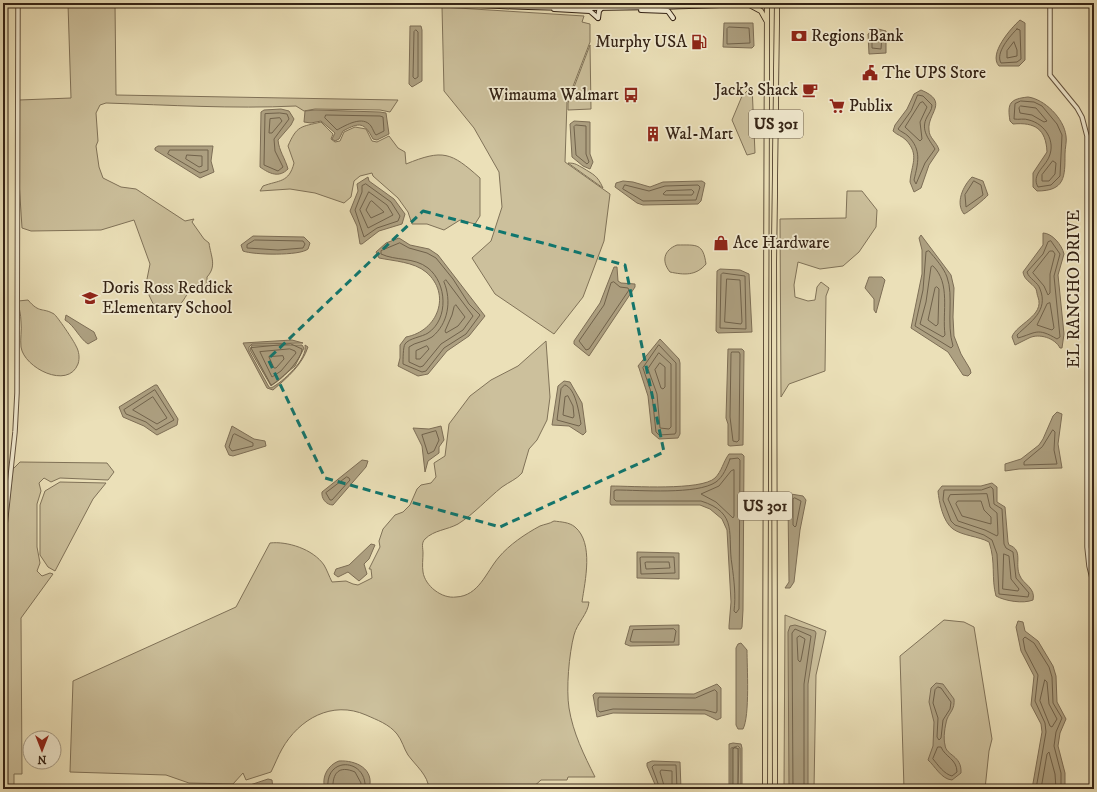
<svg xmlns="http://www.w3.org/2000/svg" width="1097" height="792" viewBox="0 0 1097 792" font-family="'IM FELL DW Pica',serif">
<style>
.green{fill:#ccc09c;stroke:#807258}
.water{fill:#ada081;stroke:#7d6e56}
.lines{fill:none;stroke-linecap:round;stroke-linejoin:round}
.shore{stroke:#70624b;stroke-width:1}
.tertiary-casing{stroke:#62523e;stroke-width:5.5}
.secondary-casing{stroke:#342315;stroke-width:6}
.primary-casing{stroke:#342315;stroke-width:6}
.tertiary{stroke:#f2ebd1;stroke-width:3.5}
.secondary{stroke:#f2ebd1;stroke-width:4}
.primary{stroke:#ebe0b8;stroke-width:4.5}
.marked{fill:none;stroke:#0f766e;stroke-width:3;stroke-dasharray:8 5;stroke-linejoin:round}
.labels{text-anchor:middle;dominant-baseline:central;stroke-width:3.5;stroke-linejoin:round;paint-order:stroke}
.shield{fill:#f2ebd1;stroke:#6d5f4d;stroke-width:1}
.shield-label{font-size:16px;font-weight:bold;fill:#342315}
.poi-label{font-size:17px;fill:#342315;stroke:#f2ebd1;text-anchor:start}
.street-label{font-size:17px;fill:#342315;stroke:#f2ebd1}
</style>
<rect width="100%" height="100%" fill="#ebe0b8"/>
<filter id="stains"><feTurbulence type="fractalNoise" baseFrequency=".005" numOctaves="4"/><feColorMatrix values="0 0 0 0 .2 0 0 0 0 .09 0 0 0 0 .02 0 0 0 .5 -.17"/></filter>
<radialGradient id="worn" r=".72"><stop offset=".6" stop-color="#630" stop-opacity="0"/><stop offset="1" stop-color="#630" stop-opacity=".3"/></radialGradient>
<g class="green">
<path d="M68 4H115L116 95 398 100 390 112 380 110 315 109 304 111 296 106C233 109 169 105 106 103L100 105 96 113 98 141 96 146 99 167 103 178 121 187 136 189 185 221 194 219 192 222 204 239 209 243C211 257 217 266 207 277V286L200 283C181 291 189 310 158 314L148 293 147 279 150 264 134 220 101 230 31 231 22 228 19 181V100L71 98Z"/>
<path d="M442 7 584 16 582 22 590 24V42L567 102 565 162 610 194 604 241 583 297 554 334 495 294 472 258 491 241 502 207 499 172 474 128 444 91Z"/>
<path d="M590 45 591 109 568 110V103Z"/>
<path d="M752 86 755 153 747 155 732 120 742 96Z"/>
<path d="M321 122 333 134 331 139 335 142 340 141 344 132 355 127 366 129 372 141 377 142 389 136 398 148 405 152 406 164C443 149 451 152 480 178V216L475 224 460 220 444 230 427 224H412L408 212 398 198 373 176 372 173 360 176 354 181 351 197 344 203 315 193 290 189 260 191 263 186C279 180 289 183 294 163L288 146C297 125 301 127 321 122Z"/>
<path d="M568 163C576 163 577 165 583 168 594 175 597 175 603 188Z"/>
<path d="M847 191H862L877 210 876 227 859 252 843 266 820 269 798 262 794 285 795 297 808 301 815 300 817 287 821 282 829 288 826 296 825 371 789 384 781 397 780 219 846 218Z"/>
<path d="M677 245C697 245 703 243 706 264 696 276 684 275 670 272 661 261 664 250 677 245Z"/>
<path d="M28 300C40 314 42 307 54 314 57 316 74 341 76 346 79 351 80 358 78 364 68 390 24 368 21 347 20 339 22 330 21 322 21 315 19 308 18 301Z"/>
<path d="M546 341 550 397 547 420 537 440 529 449 522 473C517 479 509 482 502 487 487 499 474 514 458 524 447 530 434 530 425 539 421 543 423 548 423 553 423 559 422 566 423 572 425 586 442 599 456 597 479 596 486 572 499 557 509 545 525 534 540 526 545 524 549 524 554 521 561 522 569 522 575 527 594 543 585 581 582 602H589C588 614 577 623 574 635 569 654 566 689 569 708 573 733 584 755 595 777H568L567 780H541L531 789H429C428 775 416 766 408 755 404 749 402 740 397 734 389 724 377 720 366 715 332 700 299 719 282 749 278 756 275 764 271 772L246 780 243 773 233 784 189 783 166 775 70 772 73 681 236 607 270 543C287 541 313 549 324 565 327 570 329 576 332 582L346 581 353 584 358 585 372 578 371 569H369L380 547 379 541 383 529 395 515 403 512 410 505 417 489 421 485 431 483 436 477 434 463 445 456 449 424 470 396 491 380 518 366Z"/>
<path d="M20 462 107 463 114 472 108 480 60 478 51 482 44 478 39 483 41 491 37 504V547L40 563 37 571 42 576 50 573 53 574 21 618 22 774H14V789H3V559L13 469Z"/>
<path d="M60 482 106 483 93 499 55 571 48 567 40 555V505L45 491Z"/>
<path d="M785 615 826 631 816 675 814 789H784Z"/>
<path d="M944 620 964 622 974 627 992 739 989 751 985 789H904L900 656Z"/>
</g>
<g class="water">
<path d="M1020 20 1025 23V60L1019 66H999C988 54 1011 28 1020 20Z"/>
<path d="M724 23H753L754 46 752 48 723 47Z"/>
<path d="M410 26H421L422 30V81L412 87 409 84Z"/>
<path d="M878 29 886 31V53L869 54 868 34 873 31Z"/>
<path d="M921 90C950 102 927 113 929 130 929 138 937 142 939 150L929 165 921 188 914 192 910 182C911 165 920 155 906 140 902 136 897 135 893 131L895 125 907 109 914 94Z"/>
<path d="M1028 97C1044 99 1064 118 1066 136 1067 141 1065 148 1065 154 1065 177 1065 191 1037 191L1033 187V173L1047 152C1046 129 1035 122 1013 124L1010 121C1007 103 1010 99 1028 97Z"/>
<path d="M281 109 289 111 294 119 291 125 278 140C279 151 285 158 288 169 279 178 270 174 260 167L261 112 264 110Z"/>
<path d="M315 110 380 112 386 113 389 134 377 140 373 139C364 122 360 122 343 131L339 139 335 141 332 139 335 133 321 121 311 123 304 122 305 111Z"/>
<path d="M574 121 590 122V154L593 162 590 169 583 166 572 157 570 124Z"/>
<path d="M158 146H213L211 161 214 172 200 178 155 150V148Z"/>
<path d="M368 177 369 181 394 199 405 214 402 224 379 231 362 244H360L357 226 350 211 358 191 357 184Z"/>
<path d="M972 177 983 181 988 195C986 198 966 214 964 214 955 203 963 186 972 177Z"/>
<path d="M623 181 633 182 650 187 663 182 702 181 705 183 701 201 698 204 643 205 637 203 615 187 616 183Z"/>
<path d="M1043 233C1052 233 1062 245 1064 254L1058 275 1064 334 1062 348H1060C1055 338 1039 333 1029 338 1024 340 1020 343 1015 345L1012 337C1016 324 1045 316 1038 297 1037 295 1037 292 1036 289 1031 282 1024 280 1023 272L1043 245Z"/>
<path d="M921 235 951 275 954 288 953 317 954 336 961 354 970 369 971 373 968 376 963 375 948 352 911 328 922 274V250L919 238Z"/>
<path d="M253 236 304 237 310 243 308 249C300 256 253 255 243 251L241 245Z"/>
<path d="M399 238 410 245 429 249 438 255 485 316 469 336 447 351 428 374 418 376 398 366 400 358V345L406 337C438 331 452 294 426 272 414 262 394 261 379 258L376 252 386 243Z"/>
<path d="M614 267H617L618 281 621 283 635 284V287L589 356 574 344V341L600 303Z"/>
<path d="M720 269 740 270 749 274 752 332 718 333 716 331 717 271Z"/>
<path d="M869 277H882L885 280 876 313 874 310V299L865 288Z"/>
<path d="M66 315 94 332 97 339 88 344C79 338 75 326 65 320Z"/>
<path d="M660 339 679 359 680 363V434L678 438 659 439 652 433 648 396 639 368 638 366Z"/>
<path d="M292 340 303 343 252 344 249 347V351L269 387 271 388C283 382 308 359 305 345L308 347C302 365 288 377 273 390L267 388 243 343Z"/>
<path d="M252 345H302L304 348 295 366 271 386 250 350Z"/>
<path d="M728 349H742L744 351 743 445 730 446 728 445V424L726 418Z"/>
<path d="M564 381 570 382 582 403 586 432 583 435 569 426 552 425 558 386Z"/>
<path d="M155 385H157L178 419 177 425 157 435 144 426 123 417 119 407Z"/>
<path d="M1057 412 1062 414 1058 444 1062 468 1019 469 1005 471V464L1021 459 1039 445 1043 439 1053 416Z"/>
<path d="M232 426 254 439 265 441 266 446 233 456 229 455 225 446Z"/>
<path d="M441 426 444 440 439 447V453L428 461 425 472 422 446 413 428 429 429Z"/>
<path d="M729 454H742L744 456 743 610 742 627 741 629H729V626L731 602 727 530 722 519 710 509 700 505H611L610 503 611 486C632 486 701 491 715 478 722 471 723 462 729 454Z"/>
<path d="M362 460 368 461 366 467 333 505C326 505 321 498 322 492Z"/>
<path d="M992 483 997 487V502L1005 507 1008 542 1009 545C1024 550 1014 564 1020 576 1023 584 1036 588 1033 600 1023 604 1005 601 996 596 991 578 996 562 989 542 978 536 963 536 953 529 943 522 939 502 938 491L942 486H981Z"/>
<path d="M791 494 803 496 806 500 800 530 794 582 790 588H785L789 582 788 503 789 496Z"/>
<path d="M371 544 375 545 369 559 364 564 367 574 359 581 348 572 338 577 334 574 336 569 349 565Z"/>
<path d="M637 552 679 553V579L637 578Z"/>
<path d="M1018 621 1023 622 1025 631 1038 641 1053 666 1056 676 1057 702 1066 719 1060 733 1058 746 1065 773V789H1032L1042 732 1041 724 1031 705 1034 676 1021 651 1016 627Z"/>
<path d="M679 625V645L630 646 625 644 630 626Z"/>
<path d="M795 625 815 631 816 633 808 684V789L789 788 788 632 790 626Z"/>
<path d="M741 643 747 650C747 666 750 716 743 729H738L736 725V648L738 644Z"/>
<path d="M936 683 943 684 954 699C955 709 950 712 947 719 945 726 943 738 945 745 946 756 962 755 961 773L952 780C941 779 935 766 928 760L933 746 934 722 929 702 931 688Z"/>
<path d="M717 684 721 688V718L717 720 705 714 613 713 597 717 593 695 595 693 694 694Z"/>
<path d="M733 743 741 744 742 748V789H740V748L738 746 731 748V789H729V744Z"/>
<path d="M732 748H739L738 789H732Z"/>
<path d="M339 761C356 760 375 769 369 789H325C321 777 328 765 339 761Z"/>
<path d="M652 761 680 762 681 789H657L647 766V763Z"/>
<path d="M268 779 272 780 273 789H229L244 787Z"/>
</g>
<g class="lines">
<g class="shore">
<path d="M729 27 749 28 750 43 727 44V29Z"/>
<path d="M1017 29 1020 30 1021 59 1017 62 1001 63C995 53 1010 36 1017 29Z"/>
<path d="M416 30 418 32V77L415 79 413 77 414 32Z"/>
<path d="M874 34 882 35 881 49 872 48V36Z"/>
<path d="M1014 42 1017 50V56L1007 58V51Z"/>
<path d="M918 95 923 96 932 105C932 110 929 113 927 117 920 130 929 139 935 149L925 163 916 184 914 180C918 163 922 150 908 136 905 133 901 132 898 129L911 111Z"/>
<path d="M1021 101 1034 102 1042 106 1057 124 1062 135 1060 176 1051 185 1038 187C1031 175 1045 167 1049 157 1056 141 1045 124 1029 120 1024 118 1019 120 1014 119L1015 104Z"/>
<path d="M923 102 927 107 920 122 922 139 920 141 905 127 920 103Z"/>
<path d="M1021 106 1036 108 1047 121 1044 122 1032 115 1020 113 1019 108Z"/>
<path d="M280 113 287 114 289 119 274 139 275 151 283 167 278 171 264 165 265 114Z"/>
<path d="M326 115 380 116 383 117 384 131 376 135C374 133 373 129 371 126 363 115 346 125 337 130L325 118Z"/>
<path d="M280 118 282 121 272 133H269L270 119Z"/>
<path d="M576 125 586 126V154L589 162 587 164 576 155 574 127Z"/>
<path d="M170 150H208V170L200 173 168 154Z"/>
<path d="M187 155 202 156V166L199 167 186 159Z"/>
<path d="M1053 161 1056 163 1055 174 1049 181H1042V175Z"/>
<path d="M974 181 981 185 983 195 966 207 965 195Z"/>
<path d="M366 184 391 202 400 216 398 221 377 228 364 237 355 210 362 192V186Z"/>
<path d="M625 185 649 191 665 186 698 185 700 187 696 200 643 201 623 189Z"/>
<path d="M692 190 694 192 692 195H665L663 194 666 191Z"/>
<path d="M369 192 387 205 393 215 368 228 360 210Z"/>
<path d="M372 201 384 212 371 218 366 210 370 202Z"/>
<path d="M255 240 303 241 305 244 303 248 278 250 247 248V245Z"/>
<path d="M1051 241 1060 254 1054 276 1060 337 1057 339C1037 327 1036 333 1018 338L1017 335C1030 322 1049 311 1040 289 1038 282 1029 279 1027 272L1043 254 1048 242Z"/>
<path d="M400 243 409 248 427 253 436 258 453 279 469 304 480 315 466 334 444 348 426 371 422 372 403 364C403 360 403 347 405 344 409 338 422 337 428 333 449 319 447 283 428 268 414 257 396 261 381 254V251Z"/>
<path d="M929 251C935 258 944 268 947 277 954 296 946 323 953 346L951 348 915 326 923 290 926 252Z"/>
<path d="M1050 251H1053L1055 254 1050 274V293L1048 295 1044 286 1033 273Z"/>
<path d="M933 266C951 283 942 312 945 335L943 337 920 324 926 302 931 267Z"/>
<path d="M723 273 745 276 746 329 720 328 721 275Z"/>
<path d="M727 279 740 280 742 322 741 324 725 322Z"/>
<path d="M446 280 473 316 463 330 441 344 423 366 420 367 409 362V347C415 342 425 342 432 337 448 324 452 301 444 282Z"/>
<path d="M614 282 620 287 628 288 629 290 589 349 586 350 579 341 604 305 611 283Z"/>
<path d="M937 287 939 289 938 324 936 326 928 320 935 288Z"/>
<path d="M1050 303 1054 328 1052 330 1037 325 1047 304Z"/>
<path d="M456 305 465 317 458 326 446 333 445 331 452 315 454 307Z"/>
<path d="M291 344 302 349C302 359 280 382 271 385L251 348Z"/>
<path d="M659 345 676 363V432L675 434 659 435 656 432 652 395 643 368Z"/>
<path d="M427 346 429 349 420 359H416V351Z"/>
<path d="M290 349 295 351 296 353 281 371 272 377 260 352Z"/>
<path d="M732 352H739L740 354 739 440 737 442 733 441 730 417 731 354Z"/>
<path d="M659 353 671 364V427L669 429 660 428 657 394 648 369Z"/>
<path d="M283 356 284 359 276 368H274L269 357Z"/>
<path d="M660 363 665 367V387L663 389 661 388 655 370Z"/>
<path d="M565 385C576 388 579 414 581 424L579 426 557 420 561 389Z"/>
<path d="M155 390 174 420 156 430 146 422 126 414 124 410Z"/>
<path d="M568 396 573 406 574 416 573 418 563 415 565 397Z"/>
<path d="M153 397 167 418 157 424 133 410Z"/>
<path d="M1053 430 1055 432 1054 450 1057 464 1024 465V462L1042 447Z"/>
<path d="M436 431 439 440 434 451 428 454 422 435Z"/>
<path d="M235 434 253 443V446L232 451 229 447 233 435Z"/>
<path d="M730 459 738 458 740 460 739 609 736 613 734 611C736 596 734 580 732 565 727 535 739 513 701 501H616L614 499V491L616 490C640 490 697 495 716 482 723 477 727 467 730 459Z"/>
<path d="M734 470V516L733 518 716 502 701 494 719 486 731 471Z"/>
<path d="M347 477 349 478 350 480 332 500H330L326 493Z"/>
<path d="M991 487 993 489 994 504 1002 509 1004 544 1006 548 1013 552 1016 578 1029 593 1028 597 999 594 997 554 992 540 984 535 955 525 951 521 943 500 944 490H981Z"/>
<path d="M987 494 990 507 997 513 998 534 997 536 985 530 958 521 948 499 950 495Z"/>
<path d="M795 498 801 501 796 526 795 527 793 525V499Z"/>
<path d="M958 501H981L984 510 991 517V524L962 516 956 504Z"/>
<path d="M1004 554 1009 556 1011 579 1019 589 1018 591 1003 589Z"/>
<path d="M642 557H674L675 573 641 574 640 558Z"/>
<path d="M647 562H669L670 568 646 569 645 563Z"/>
<path d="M674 629 676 631 674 642H632L630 641 633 630Z"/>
<path d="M800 636 805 639 801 660 800 662 798 660 797 638Z"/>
<path d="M1045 680 1047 682 1049 704 1057 719 1052 727 1050 726 1040 701Z"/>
<path d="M938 687 941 688 951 702 950 709 943 720 941 738 939 740 937 737 938 718 933 703 935 690Z"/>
<path d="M715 690 717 692V711L716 713 705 710 613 709 600 712 598 710V699L599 697 695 698Z"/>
<path d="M938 747H941C945 757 957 759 957 772L952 776C944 774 938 765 933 759Z"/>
<path d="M328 789C324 755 368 758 365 789"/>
<path d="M333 789C332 773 339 765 355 772L361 783 360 789"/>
<path d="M660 789 652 767 654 765H676L677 789"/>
<path d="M665 789 660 772 661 770 672 771V789"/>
<path d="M733 789V749L735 747 738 749V789"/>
<path d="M793 789 792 633 795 629 811 636 804 684V789"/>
<path d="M1036 789 1046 732 1045 723 1035 701 1038 675 1025 650 1023 639 1025 637 1034 643 1049 667 1052 677 1053 703 1062 718 1056 732 1054 746 1061 773V789"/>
<path d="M1041 789 1047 754 1049 752 1055 774 1056 789"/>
</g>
<defs>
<g id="tertiary">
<path d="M1050 3V75L1077 108 1082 117 1087 136V547L1089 566 1094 586"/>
<path d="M3 544 15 432 17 393 18 3"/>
</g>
<g id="secondary">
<path d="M450 3C555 11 661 8 766 3"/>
<path d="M3 4 39 3"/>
<path d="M554 9 590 11 598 18"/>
<path d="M641 10 668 11 673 18"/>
<path d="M598 18 599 11 604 5 647 3"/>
</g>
<g id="primary">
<path d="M748 4 761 11 766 20"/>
<path d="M765 789 767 3"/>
<path d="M775 789 774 262 777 3"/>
</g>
</defs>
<use href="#tertiary" class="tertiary-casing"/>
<use href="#secondary" class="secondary-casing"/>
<use href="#primary" class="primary-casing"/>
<use href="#tertiary" class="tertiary"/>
<use href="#secondary" class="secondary"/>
<use href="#primary" class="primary"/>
</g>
<path class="marked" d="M423 211 625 265 664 452 500 527 325 478 268 359Z"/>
<defs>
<symbol id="bank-bare" viewBox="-9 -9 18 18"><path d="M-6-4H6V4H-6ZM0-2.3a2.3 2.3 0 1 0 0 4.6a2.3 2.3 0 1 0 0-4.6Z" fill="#8f2418" stroke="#f2ebd1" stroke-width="2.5" paint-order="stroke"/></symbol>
<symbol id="fuel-bare" viewBox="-9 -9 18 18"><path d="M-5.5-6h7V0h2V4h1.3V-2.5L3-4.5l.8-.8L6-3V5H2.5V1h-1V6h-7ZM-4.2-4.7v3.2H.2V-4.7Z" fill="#8f2418" stroke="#f2ebd1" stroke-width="2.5" paint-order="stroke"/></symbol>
<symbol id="civic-bare" viewBox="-9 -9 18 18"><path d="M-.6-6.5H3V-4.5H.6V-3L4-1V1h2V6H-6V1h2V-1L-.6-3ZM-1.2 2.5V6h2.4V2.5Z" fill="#8f2418" stroke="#f2ebd1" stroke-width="2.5" paint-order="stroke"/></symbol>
<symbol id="cafe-bare" viewBox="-9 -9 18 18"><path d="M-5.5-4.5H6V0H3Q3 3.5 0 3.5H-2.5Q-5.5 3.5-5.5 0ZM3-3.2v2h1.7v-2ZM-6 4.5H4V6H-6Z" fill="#8f2418" stroke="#f2ebd1" stroke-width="2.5" paint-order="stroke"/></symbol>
<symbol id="bus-bare" viewBox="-9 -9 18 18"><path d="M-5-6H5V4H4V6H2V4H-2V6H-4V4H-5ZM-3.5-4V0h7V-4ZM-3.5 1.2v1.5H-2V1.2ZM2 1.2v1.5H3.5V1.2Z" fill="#8f2418" stroke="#f2ebd1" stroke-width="2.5" paint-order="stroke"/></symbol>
<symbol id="supermarket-bare" viewBox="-9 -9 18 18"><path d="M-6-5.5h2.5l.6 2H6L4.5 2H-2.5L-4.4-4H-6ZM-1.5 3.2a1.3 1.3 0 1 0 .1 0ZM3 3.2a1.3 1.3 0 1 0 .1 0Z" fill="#8f2418" stroke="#f2ebd1" stroke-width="2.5" paint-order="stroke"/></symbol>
<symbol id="building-bare" viewBox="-9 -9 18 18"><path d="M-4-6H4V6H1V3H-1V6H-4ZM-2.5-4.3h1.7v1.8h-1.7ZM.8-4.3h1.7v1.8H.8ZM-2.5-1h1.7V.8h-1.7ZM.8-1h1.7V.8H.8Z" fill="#8f2418" stroke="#f2ebd1" stroke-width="2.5" paint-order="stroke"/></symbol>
<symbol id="shop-bare" viewBox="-9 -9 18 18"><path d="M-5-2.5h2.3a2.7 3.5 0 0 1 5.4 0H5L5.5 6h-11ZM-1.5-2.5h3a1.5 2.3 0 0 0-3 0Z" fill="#8f2418" stroke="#f2ebd1" stroke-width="2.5" paint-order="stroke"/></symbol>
<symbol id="school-bare" viewBox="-9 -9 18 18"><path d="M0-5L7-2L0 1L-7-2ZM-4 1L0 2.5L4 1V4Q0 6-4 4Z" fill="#8f2418" stroke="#f2ebd1" stroke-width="2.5" paint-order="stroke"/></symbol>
</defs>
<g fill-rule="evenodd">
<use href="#bank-bare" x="788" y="25" width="22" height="22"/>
<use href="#fuel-bare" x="688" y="31" width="22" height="22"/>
<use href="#civic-bare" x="859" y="62" width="22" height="22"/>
<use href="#cafe-bare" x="799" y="79" width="22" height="22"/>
<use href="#bus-bare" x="620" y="84" width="22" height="22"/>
<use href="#supermarket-bare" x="826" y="95" width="22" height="22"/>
<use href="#building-bare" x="642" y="123" width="22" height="22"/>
<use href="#shop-bare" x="710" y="232" width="22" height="22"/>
<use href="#school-bare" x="79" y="287" width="22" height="22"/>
</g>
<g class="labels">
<g class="shield">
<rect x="749" y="110" width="54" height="28" rx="3"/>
<rect x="738" y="492" width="54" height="28" rx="3"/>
</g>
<g class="shield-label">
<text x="776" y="124">US 301</text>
<text x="765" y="506">US 301</text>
</g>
<g class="poi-label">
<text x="811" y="36">Regions Bank</text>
<text x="687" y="42" text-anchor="end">Murphy USA</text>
<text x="882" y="73">The UPS Store</text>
<text x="798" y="90" text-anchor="end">Jack's Shack</text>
<text x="619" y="95" text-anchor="end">Wimauma Walmart</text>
<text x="849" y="106">Publix</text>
<text x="665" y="134">Wal-Mart</text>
<text x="733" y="243">Ace Hardware</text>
<text x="102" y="288">Doris Ross Reddick<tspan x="102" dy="20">Elementary School</tspan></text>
</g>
<g class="street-label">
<text transform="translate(1074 289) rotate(-90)">EL RANCHO DRIVE</text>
</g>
</g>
<rect width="1097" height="792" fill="none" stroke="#ebe0b8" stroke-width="16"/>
<rect x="4" y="4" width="1089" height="784" fill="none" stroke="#342315" stroke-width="2"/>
<rect x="8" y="8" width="1081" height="776" fill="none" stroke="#342315"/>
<g transform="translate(42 750) rotate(180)"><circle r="19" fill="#f2ebd1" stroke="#a69b86"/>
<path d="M0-3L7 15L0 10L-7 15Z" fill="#8f2418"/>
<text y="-6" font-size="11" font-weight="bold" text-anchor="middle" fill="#342315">N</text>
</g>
<rect width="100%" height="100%" filter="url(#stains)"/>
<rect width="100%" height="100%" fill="url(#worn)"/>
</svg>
